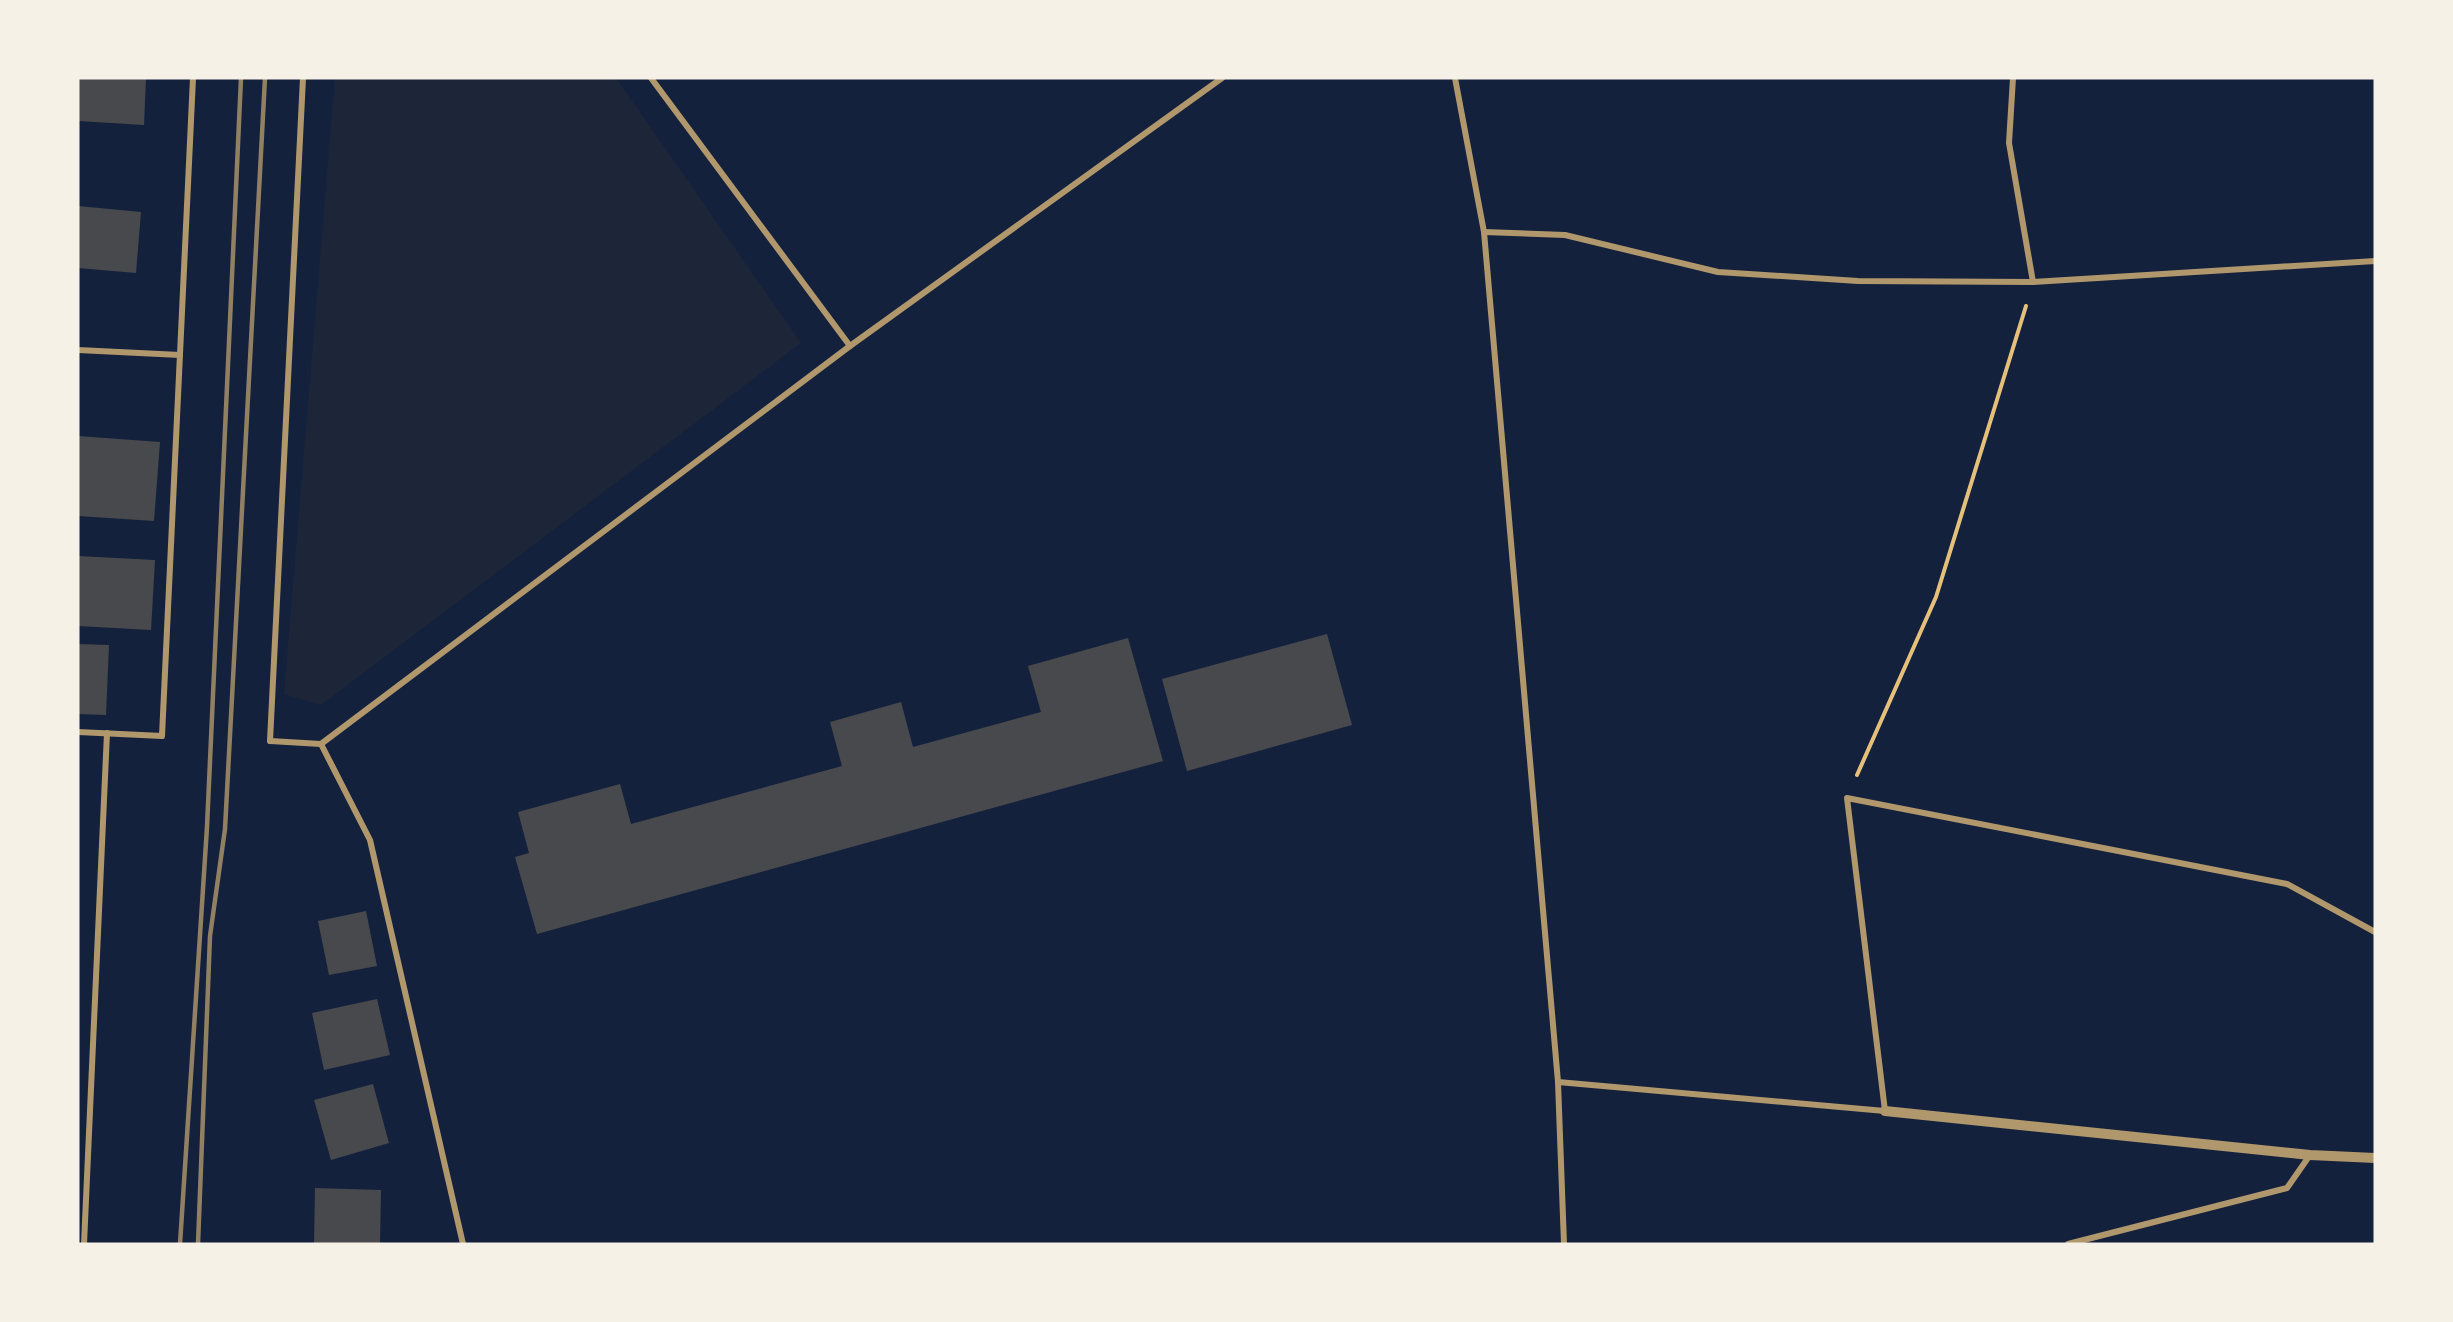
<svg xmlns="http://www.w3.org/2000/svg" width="2453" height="1322" viewBox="0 0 2453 1322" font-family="'Times New Roman',serif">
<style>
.green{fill:#1d2539}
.building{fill:#48494c}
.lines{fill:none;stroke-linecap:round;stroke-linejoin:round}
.path{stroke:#e5c07b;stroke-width:4}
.minor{stroke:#b1986c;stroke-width:6}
.tertiary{stroke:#b1986c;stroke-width:10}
.rail{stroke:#918062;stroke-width:4.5}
</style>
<rect width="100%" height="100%" fill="#14213d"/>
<path class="green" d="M335 78H616L801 343 321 705 284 694Z"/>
<g class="building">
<path d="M78 78H146L144 125 78 121Z"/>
<path d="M78 206 141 212 136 273 78 268Z"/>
<path d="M78 436 160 442 154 521 78 516Z"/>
<path d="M78 556 155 560 151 630 78 626Z"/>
<path d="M1327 634 1352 725 1187 771 1162 679Z"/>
<path d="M1128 638 1163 761 537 934 515 857 529 853 518 812 620 784 631 824 842 766 830 722 901 702 913 747 1041 712 1028 666Z"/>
<path d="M78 644 109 645 106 715 78 714Z"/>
<path d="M366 911 377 966 329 975 318 921Z"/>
<path d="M377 999 390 1055 324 1070 312 1013Z"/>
<path d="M373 1084 389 1143 331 1160 314 1100Z"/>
<path d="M315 1188 381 1190 380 1244H314Z"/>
</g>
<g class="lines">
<path class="path" d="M1857 775 1936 597 2026 306"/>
<g class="minor">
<path d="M303 78 270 741 321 744 850 346 1222 78"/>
<path d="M651 78 850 346"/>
<path d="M1455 78 1484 232 1558 1082 1564 1244"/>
<path d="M2013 78 2009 143 2033 282"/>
<path d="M1484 232 1565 235 1718 272 1858 281 2033 282 2375 261"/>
<path d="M78 350 180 355"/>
<path d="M78 732 162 736 193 78"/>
<path d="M321 744 370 840 463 1244"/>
<path d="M1558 1082 1885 1111 1847 798 2287 884 2375 932"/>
<path d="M84 1244 107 733"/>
<path d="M2068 1244 2287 1188 2310 1155"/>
</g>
<path class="tertiary" d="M1885 1111 2310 1155 2375 1158"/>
<g class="rail">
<path d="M180 1244 207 827 241 78"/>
<path d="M198 1244 210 936 225 829 265 78"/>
</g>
</g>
<rect width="2453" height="1322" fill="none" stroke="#f6f1e7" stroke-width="159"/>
</svg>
